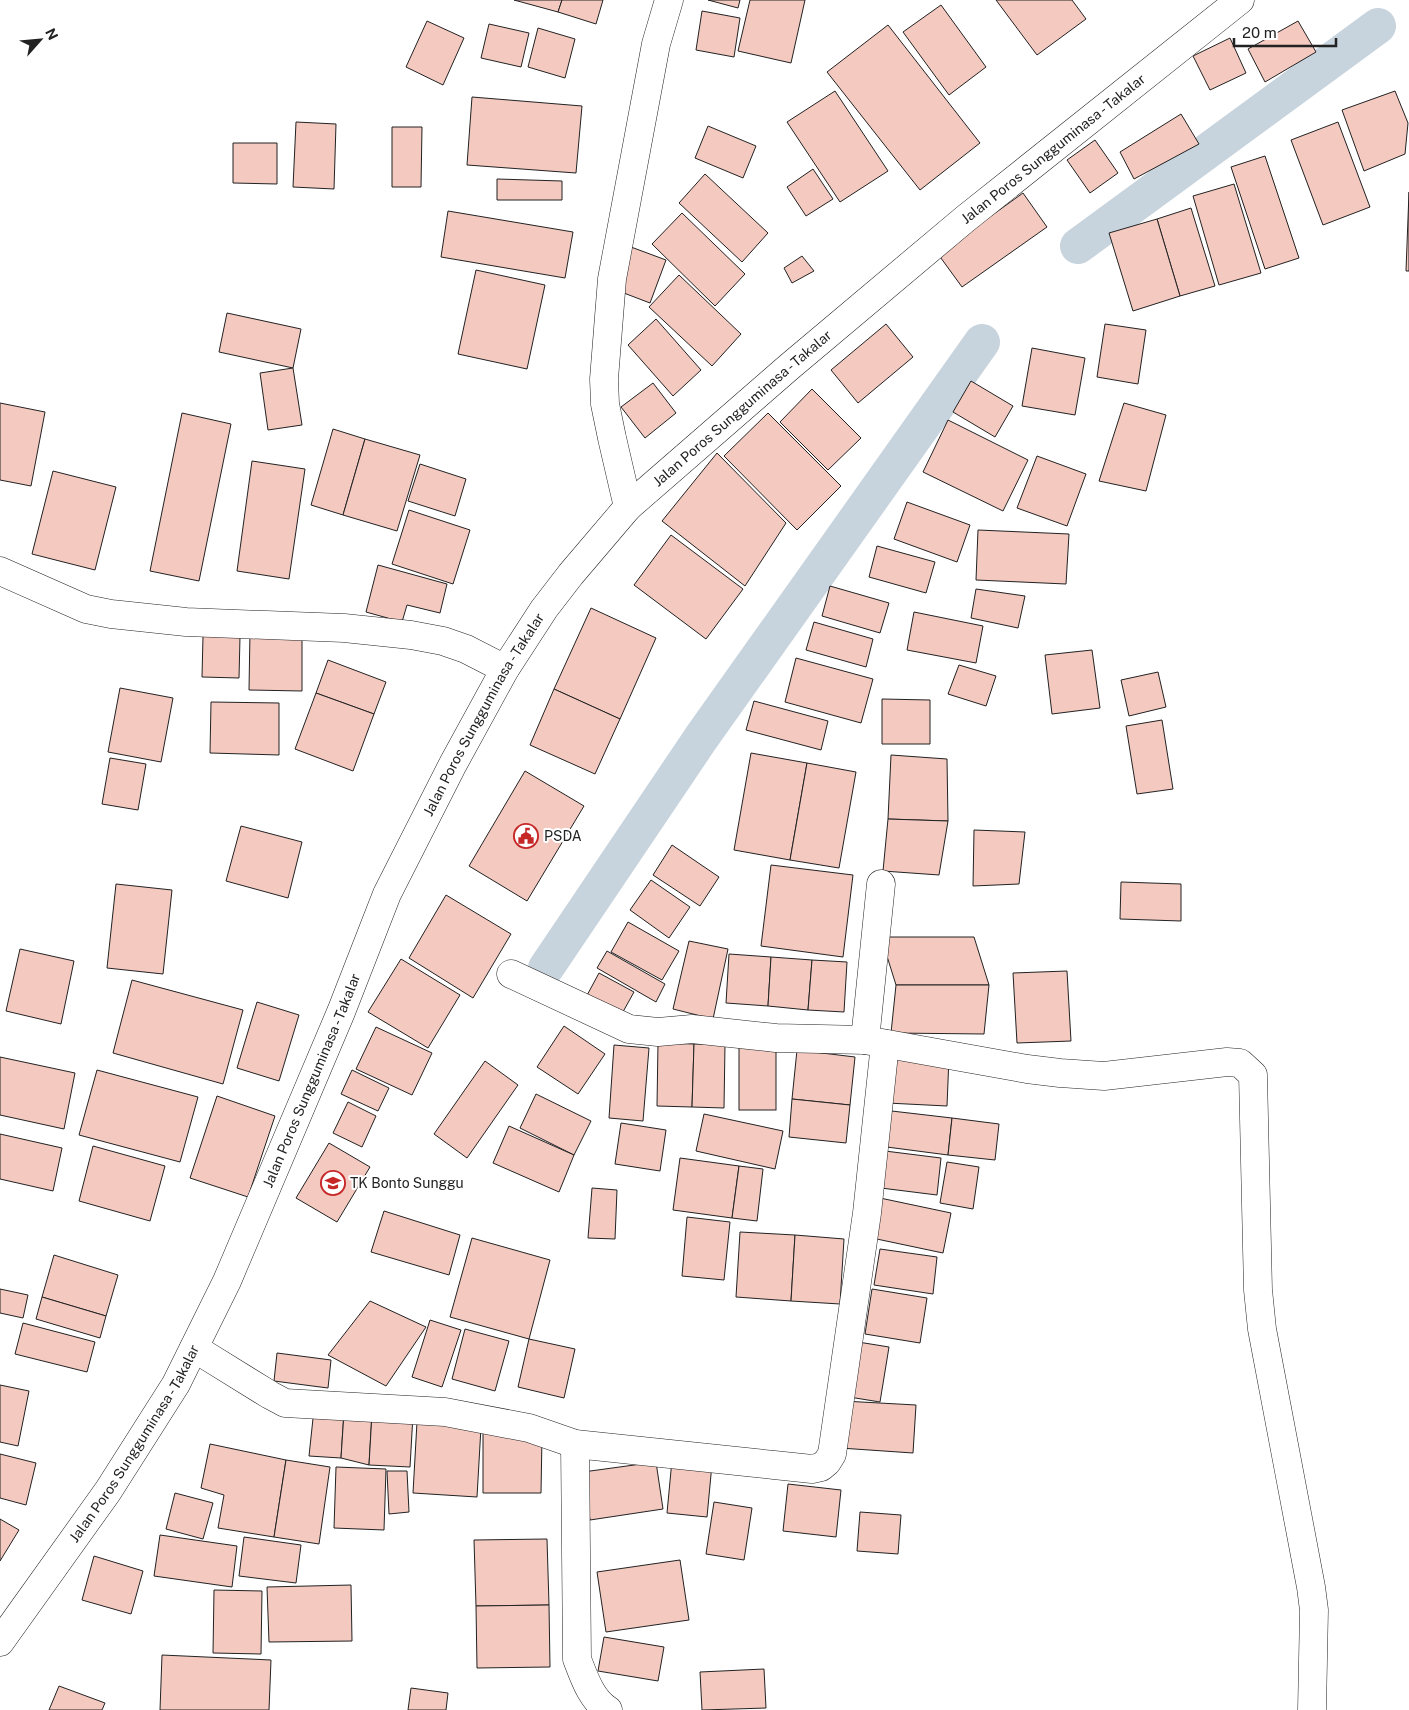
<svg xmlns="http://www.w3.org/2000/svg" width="1409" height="1710" viewBox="0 0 1409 1710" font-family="'Public Sans',sans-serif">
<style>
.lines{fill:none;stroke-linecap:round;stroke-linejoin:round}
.canal{stroke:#c7d3dd;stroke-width:36}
.building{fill:#f3c9c0;stroke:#222}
.street-casing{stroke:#222;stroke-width:29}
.highway-casing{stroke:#222;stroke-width:29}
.street{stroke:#fff;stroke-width:28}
.highway{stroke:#fff;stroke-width:28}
.labels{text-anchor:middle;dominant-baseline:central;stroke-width:4;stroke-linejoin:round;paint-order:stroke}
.street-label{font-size:14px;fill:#222;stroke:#fff}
.poi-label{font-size:14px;fill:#222;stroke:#fff;text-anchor:start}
</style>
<rect width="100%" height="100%" fill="#fff"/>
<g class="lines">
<g class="canal">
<path d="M1078 246 1378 26"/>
<path d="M546 968 701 738 982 342"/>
</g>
</g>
<g class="building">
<path d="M514 0H562L558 12Z"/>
<path d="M562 0H603L596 24 558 12Z"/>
<path d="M708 0H740L738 8Z"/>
<path d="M750 0H805L791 63 738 51Z"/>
<path d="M996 0H1072L1086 19 1037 55Z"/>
<path d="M941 5 986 67 949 95 903 32Z"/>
<path d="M702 11 740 18 734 57 696 50Z"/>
<path d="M427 21 464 38 443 85 406 67Z"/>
<path d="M1298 21 1316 52 1265 82 1248 49Z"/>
<path d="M489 24 529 33 521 67 481 58Z"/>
<path d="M888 25 980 143 920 190 827 72Z"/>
<path d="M538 28 575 39 565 78 528 67Z"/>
<path d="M1230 38 1246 73 1210 90 1193 56Z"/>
<path d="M835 91 888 171 840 202 787 122Z"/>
<path d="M1395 91 1408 123 1405 154 1364 171 1342 110Z"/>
<path d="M472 97 582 106 576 173 467 165Z"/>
<path d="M1181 114 1199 144 1134 179 1120 152Z"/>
<path d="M296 122 336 124 334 189 293 187Z"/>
<path d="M1338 122 1370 207 1323 225 1291 140Z"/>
<path d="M708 126 756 146 743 178 695 158Z"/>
<path d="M392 127H422L421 187H392Z"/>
<path d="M1095 140 1118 173 1090 193 1067 160Z"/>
<path d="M233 143H277V184L233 183Z"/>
<path d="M1265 156 1299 258 1265 269 1231 167Z"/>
<path d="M813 169 833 199 806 216 787 187Z"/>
<path d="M705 174 768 233 742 262 679 203Z"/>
<path d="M497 179 562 181V200H497Z"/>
<path d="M1234 184 1261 273 1219 285 1193 196Z"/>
<path d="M1409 192V271H1406Z"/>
<path d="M1023 193 1047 227 962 287 938 254Z"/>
<path d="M1191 208 1215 286 1180 296 1157 219Z"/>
<path d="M448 211 573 232 565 278 441 257Z"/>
<path d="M682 213 745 274 715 306 652 244Z"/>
<path d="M1157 219 1180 296 1133 311 1109 233Z"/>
<path d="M631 247 666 260 650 303 616 290Z"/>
<path d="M802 256 814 271 792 283 784 268Z"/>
<path d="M476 270 545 285 527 369 458 354Z"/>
<path d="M679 275 741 334 712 366 649 307Z"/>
<path d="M227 313 301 329 293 368 219 352Z"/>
<path d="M656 319 701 370 673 396 628 345Z"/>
<path d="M886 324 913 357 858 403 831 370Z"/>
<path d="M1105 324 1146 330 1138 384 1097 377Z"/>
<path d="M1032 348 1085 358 1075 415 1022 406Z"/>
<path d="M293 368 302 425 268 430 260 373Z"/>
<path d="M971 381 1013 406 995 437 953 412Z"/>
<path d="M653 383 676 413 645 438 621 407Z"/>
<path d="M812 389 861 438 828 470 780 422Z"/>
<path d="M0 403 45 412 31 486 0 480Z"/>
<path d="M1124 403 1166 415 1146 491 1099 481Z"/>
<path d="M182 413 231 424 199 581 150 571Z"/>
<path d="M768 413 841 486 797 530 724 456Z"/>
<path d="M948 420 1028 460 1003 511 923 472Z"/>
<path d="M333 429 365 439 343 515 311 505Z"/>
<path d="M365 439 420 455 397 531 343 515Z"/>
<path d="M717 453 786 523 745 586 662 521Z"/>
<path d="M1037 456 1086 474 1067 526 1017 508Z"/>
<path d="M252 461 305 469 289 579 237 571Z"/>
<path d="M420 464 466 479 455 516 408 501Z"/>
<path d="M53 471 116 487 95 570 32 554Z"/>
<path d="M907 502 970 525 957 562 894 539Z"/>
<path d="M409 510 470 530 453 584 392 564Z"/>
<path d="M978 530 1069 534 1066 584 976 580Z"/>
<path d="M671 535 743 589 706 639 634 585Z"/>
<path d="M877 546 935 562 926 593 869 577Z"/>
<path d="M378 565 447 584 440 613 407 605 402 622 366 612Z"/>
<path d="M830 586 889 603 880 633 822 616Z"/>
<path d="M976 589 1025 596 1018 628 971 618Z"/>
<path d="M591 608 656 638 620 719 554 689Z"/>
<path d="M914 612 983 626 976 663 907 650Z"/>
<path d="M814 622 873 639 866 667 806 650Z"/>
<path d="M250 631 302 633V691L249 690Z"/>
<path d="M203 636 240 637 239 678 202 677Z"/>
<path d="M1092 650 1100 708 1052 714 1045 655Z"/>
<path d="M796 658 873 679 861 723 785 702Z"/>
<path d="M328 660 386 682 374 714 316 693Z"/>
<path d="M959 665 996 676 986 706 948 694Z"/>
<path d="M1158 672 1166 707 1129 716 1121 680Z"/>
<path d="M120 688 173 698 161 762 108 752Z"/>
<path d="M554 689 620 719 595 774 530 745Z"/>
<path d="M316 693 374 714 353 771 295 749Z"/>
<path d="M882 699 930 700V744H882Z"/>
<path d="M754 701 828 721 821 750 746 730Z"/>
<path d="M211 702 279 703V755L210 753Z"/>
<path d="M1162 720 1173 789 1137 794 1126 726Z"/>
<path d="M751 753 807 763 790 860 734 850Z"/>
<path d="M891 755 947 759 948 821 888 819Z"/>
<path d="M110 758 146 764 138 810 102 804Z"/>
<path d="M807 763 856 772 839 868 790 860Z"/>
<path d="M525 771 584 806 527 901 469 866Z"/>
<path d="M888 819 948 821 939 875 883 871Z"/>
<path d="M241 826 302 842 288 898 226 881Z"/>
<path d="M974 830 1025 832 1019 884 973 886Z"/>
<path d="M672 845 719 877 700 906 653 875Z"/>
<path d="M771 865 853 875 843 957 761 946Z"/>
<path d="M651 880 690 907 669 938 630 910Z"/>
<path d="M1121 882 1181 884V921L1120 919Z"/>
<path d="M116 884 172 890 163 974 107 968Z"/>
<path d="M446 895 511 934 473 998 409 958Z"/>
<path d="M628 922 679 951 662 980 611 952Z"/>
<path d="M881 937H974L989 985H896Z"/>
<path d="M689 941 728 949 713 1019 673 1009Z"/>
<path d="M20 949 74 961 61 1024 6 1011Z"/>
<path d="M607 951 665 984 656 1002 597 968Z"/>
<path d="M729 954 771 957 768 1006 726 1003Z"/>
<path d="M771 957 812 960 808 1010 768 1006Z"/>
<path d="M401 959 460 995 428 1048 368 1012Z"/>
<path d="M812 960 847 962 844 1012 808 1010Z"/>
<path d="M1067 971 1071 1041 1017 1043 1013 973Z"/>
<path d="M599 973 634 992 619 1019 585 999Z"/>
<path d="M132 980 243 1010 223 1084 113 1053Z"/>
<path d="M896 985H989L984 1034 891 1033Z"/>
<path d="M257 1002 299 1015 279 1081 237 1068Z"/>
<path d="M564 1026 605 1054 578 1094 537 1067Z"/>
<path d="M376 1027 432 1053 412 1095 356 1069Z"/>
<rect x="739" y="1041" width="37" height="69"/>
<path d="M658 1043 694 1044 692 1107 657 1106Z"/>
<path d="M694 1044H725L724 1108 692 1107Z"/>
<path d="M614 1045 649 1048 643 1121 609 1118Z"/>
<path d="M797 1050 855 1057 850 1105 792 1099Z"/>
<path d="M889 1054 949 1057 947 1106 887 1103Z"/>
<path d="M0 1057 75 1073 64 1129 0 1115Z"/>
<path d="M485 1061 518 1085 467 1158 434 1134Z"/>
<path d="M97 1070 198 1097 180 1162 79 1135Z"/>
<path d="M352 1070 389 1088 378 1111 341 1094Z"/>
<path d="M536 1094 591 1121 574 1155 520 1128Z"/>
<path d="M217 1096 275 1116 248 1197 190 1178Z"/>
<path d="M792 1099 850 1105 846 1143 789 1137Z"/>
<path d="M348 1102 376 1116 362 1147 333 1133Z"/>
<path d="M883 1110 952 1118 948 1155 879 1146Z"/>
<path d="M704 1114 783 1131 775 1169 696 1151Z"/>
<path d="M952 1118 999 1124 995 1160 948 1155Z"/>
<path d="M621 1123 666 1130 660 1171 615 1164Z"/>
<path d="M509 1126 574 1155 559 1192 493 1163Z"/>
<path d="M0 1134 62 1148 53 1191 0 1179Z"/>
<path d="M329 1143 370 1167 337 1222 296 1198Z"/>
<path d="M93 1146 165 1166 150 1221 79 1201Z"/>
<path d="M885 1151 941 1158 937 1195 881 1188Z"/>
<path d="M680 1158 739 1166 732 1218 673 1210Z"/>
<path d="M947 1162 979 1167 973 1209 940 1203Z"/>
<path d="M739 1166 763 1169 757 1221 732 1218Z"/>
<path d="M592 1188 617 1190 615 1239 588 1238Z"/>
<path d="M880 1198 951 1213 943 1253 872 1238Z"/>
<path d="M384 1211 460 1235 449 1275 371 1252Z"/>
<path d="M687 1217 730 1222 724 1280 682 1276Z"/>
<path d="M740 1232 795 1235 791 1301 736 1297Z"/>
<path d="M795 1235 844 1239 840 1304 791 1301Z"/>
<path d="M472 1238 550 1260 529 1339 450 1317Z"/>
<path d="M880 1249 937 1257 933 1294 874 1285Z"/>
<path d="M54 1255 118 1275 106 1316 42 1297Z"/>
<path d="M0 1289 28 1295 23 1318 0 1313Z"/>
<path d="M872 1289 927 1298 920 1343 865 1334Z"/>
<path d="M42 1297 106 1316 100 1338 36 1319Z"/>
<path d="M370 1301 426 1327 386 1386 328 1355Z"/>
<path d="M430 1320 461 1330 442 1387 412 1377Z"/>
<path d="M23 1323 95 1342 87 1372 15 1354Z"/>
<path d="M465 1329 509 1341 495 1391 452 1379Z"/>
<path d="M529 1339 575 1349 564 1398 518 1387Z"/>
<path d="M852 1341 889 1347 880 1402 843 1396Z"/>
<path d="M277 1353 331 1360 328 1388 274 1381Z"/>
<path d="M0 1385 29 1391 18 1446 0 1442Z"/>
<path d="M843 1401 916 1405 913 1453 840 1448Z"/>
<path d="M314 1409 344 1412 341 1458 309 1456Z"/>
<path d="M344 1412 372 1413 369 1465 341 1458Z"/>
<path d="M372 1413 413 1415 410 1467 369 1465Z"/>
<path d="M417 1422 481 1427 477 1497 413 1493Z"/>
<path d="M483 1430 542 1436 541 1493H483Z"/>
<path d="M210 1444 286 1460 274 1537 218 1528 224 1495 201 1488Z"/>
<path d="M0 1454 36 1463 26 1505 0 1498Z"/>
<path d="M286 1460 330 1467 319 1544 274 1537Z"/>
<path d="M672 1460 712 1464 707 1517 667 1513Z"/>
<path d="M656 1462 663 1509 590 1520 583 1472Z"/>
<path d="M336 1467 386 1469 384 1530 334 1528Z"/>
<path d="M387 1471H407L409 1512 389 1514Z"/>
<path d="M788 1484 841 1490 836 1537 783 1531Z"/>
<path d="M175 1493 213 1503 203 1539 166 1529Z"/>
<path d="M714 1502 752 1508 744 1560 706 1554Z"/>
<path d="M860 1512 901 1515 898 1554 857 1551Z"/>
<path d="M0 1519 19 1530 0 1561Z"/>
<path d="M160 1535 237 1546 232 1587 154 1576Z"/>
<path d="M244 1537 301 1545 296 1583 239 1576Z"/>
<path d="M547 1539 549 1605 476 1606 474 1540Z"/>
<path d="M94 1556 143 1571 131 1614 82 1600Z"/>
<path d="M680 1560 689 1620 606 1632 597 1572Z"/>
<path d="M351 1585 352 1641 269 1642 267 1587Z"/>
<path d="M214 1590 262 1591 261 1654 213 1653Z"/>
<path d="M549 1605 550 1667 477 1668 476 1606Z"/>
<path d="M604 1637 664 1647 658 1681 598 1671Z"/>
<path d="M162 1655 271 1660 269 1710H160Z"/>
<path d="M764 1669 766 1708 702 1710 700 1672Z"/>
<path d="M59 1686 105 1703 102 1710H49Z"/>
<path d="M411 1688 448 1693 446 1710H408Z"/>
</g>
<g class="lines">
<defs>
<g id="street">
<path d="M628 507 612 438 605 404 604 379 612 279 656 44 669 0"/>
<path d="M0 571 86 609 111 614 186 622 344 628 411 635 443 641 466 649 505 669"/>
<path d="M881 884 865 1040 1027 1069 1060 1073 1104 1076 1227 1062 1240 1063 1253 1075 1258 1290 1262 1329 1311 1587 1314 1610 1312 1710"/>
<path d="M511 974 629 1029 658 1032 692 1029 776 1038 865 1040"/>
<path d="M194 1348 270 1395 285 1403 445 1412 529 1428 575 1444 774 1465 812 1469 821 1467 827 1462 832 1454 867 1213 885 1044"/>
<path d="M575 1444 577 1659C584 1677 591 1699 608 1710"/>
</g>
<g id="highway">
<path id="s1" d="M0 1642 108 1491 176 1384 227 1281 341 1012 387 894 453 764 505 669 544 609 571 574 628 507 789 367 965 219 1240 0"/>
</g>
</defs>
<use href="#street" class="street-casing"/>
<use href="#highway" class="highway-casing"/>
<use href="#street" class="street"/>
<use href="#highway" class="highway"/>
</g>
<defs>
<symbol id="civic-ring" viewBox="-11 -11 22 22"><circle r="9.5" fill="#fff" stroke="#c62828" stroke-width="1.5"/><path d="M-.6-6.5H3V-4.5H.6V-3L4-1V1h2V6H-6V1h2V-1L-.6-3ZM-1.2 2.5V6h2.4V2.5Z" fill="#c62828"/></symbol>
<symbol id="school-ring" viewBox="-11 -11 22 22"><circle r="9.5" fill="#fff" stroke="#c62828" stroke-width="1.5"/><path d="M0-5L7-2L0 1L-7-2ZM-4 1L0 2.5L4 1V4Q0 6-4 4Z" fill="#c62828"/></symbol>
</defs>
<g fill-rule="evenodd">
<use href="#civic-ring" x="512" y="822" width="28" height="28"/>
<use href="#school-ring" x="319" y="1169" width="28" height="28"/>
</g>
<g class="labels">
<g class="street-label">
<text stroke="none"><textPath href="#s1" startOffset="1860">Jalan Poros Sungguminasa - Takalar</textPath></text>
<text stroke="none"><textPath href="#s1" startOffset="1455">Jalan Poros Sungguminasa - Takalar</textPath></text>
<text stroke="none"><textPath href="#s1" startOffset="1050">Jalan Poros Sungguminasa - Takalar</textPath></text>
<text stroke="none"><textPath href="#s1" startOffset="645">Jalan Poros Sungguminasa - Takalar</textPath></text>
<text stroke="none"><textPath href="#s1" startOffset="240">Jalan Poros Sungguminasa - Takalar</textPath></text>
</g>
<g class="poi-label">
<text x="544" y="836">PSDA</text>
<text x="350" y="1183">TK Bonto Sunggu</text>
</g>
</g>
<g transform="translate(40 40) rotate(63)" stroke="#ffffff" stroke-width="4" paint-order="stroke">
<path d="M0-4L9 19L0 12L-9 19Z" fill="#222222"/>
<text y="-8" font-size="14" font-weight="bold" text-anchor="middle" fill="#222222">N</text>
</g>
<path d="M1234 38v8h102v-8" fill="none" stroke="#222222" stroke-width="2.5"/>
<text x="1242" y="38" font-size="15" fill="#222222" stroke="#ffffff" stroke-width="4" paint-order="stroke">20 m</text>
</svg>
